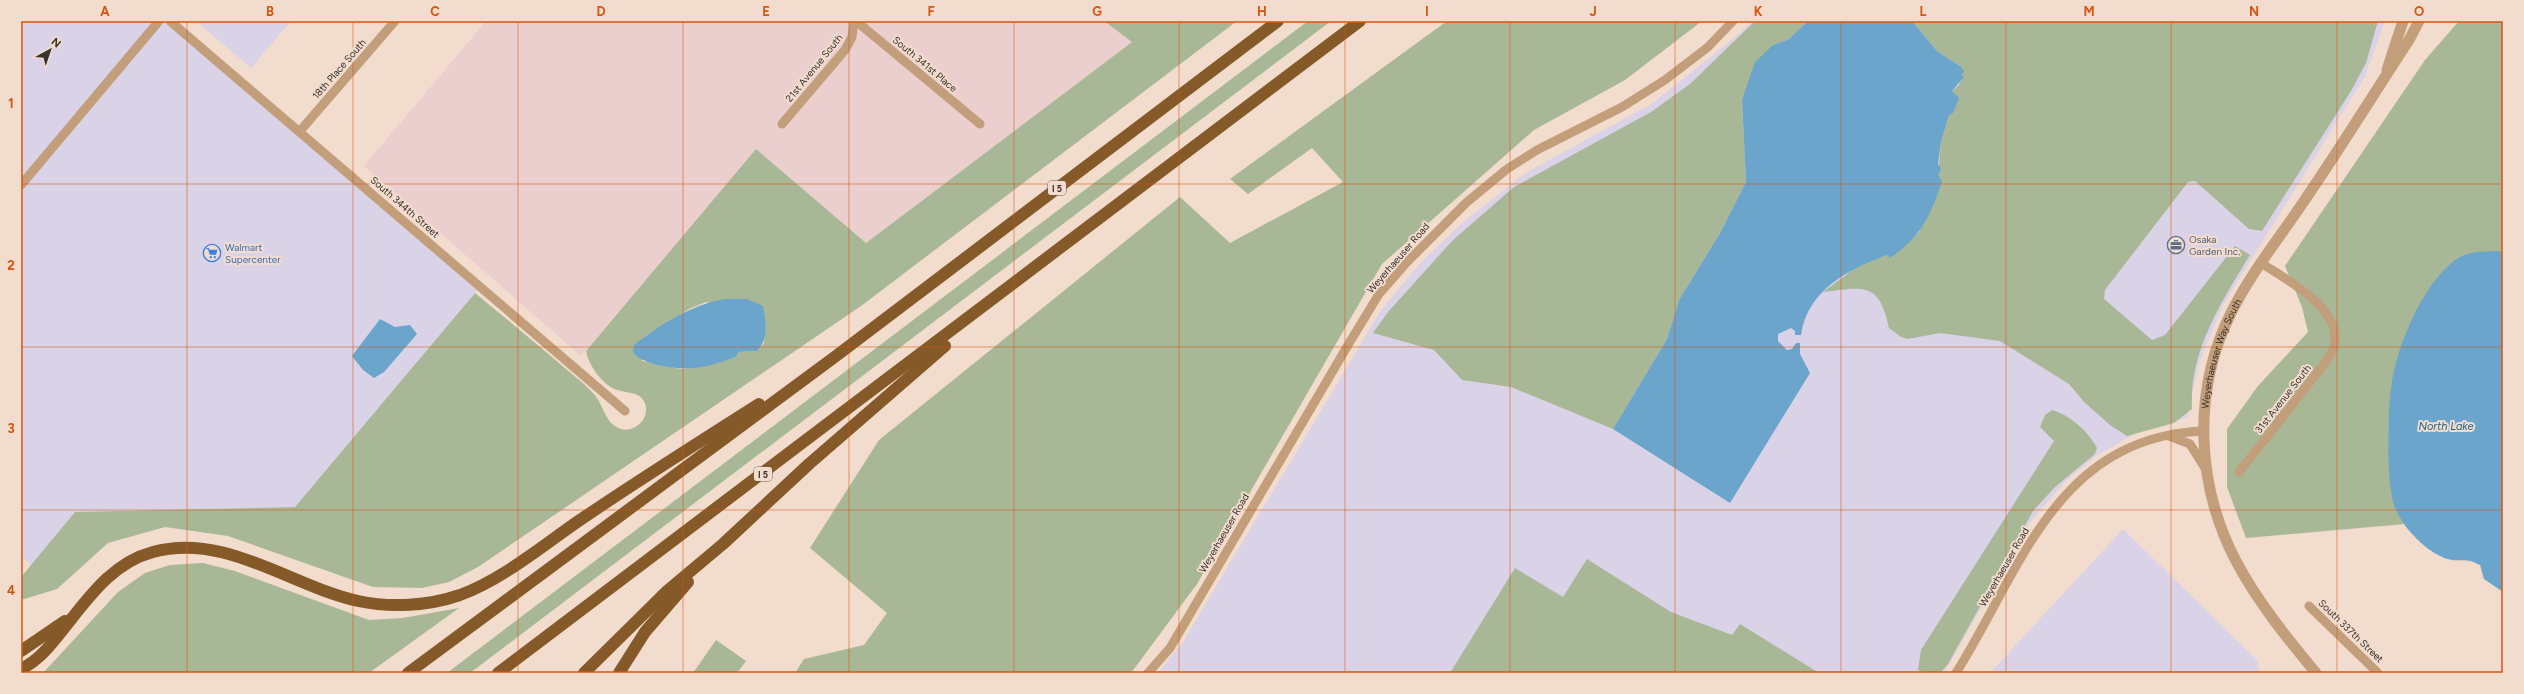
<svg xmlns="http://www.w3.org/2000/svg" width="2524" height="694" viewBox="0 0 2524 694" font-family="Figtree,sans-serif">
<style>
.commercial{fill:#dad2e7}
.industrial{fill:#eacfce}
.green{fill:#a8b896;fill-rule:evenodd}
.water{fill:#6ba5cc}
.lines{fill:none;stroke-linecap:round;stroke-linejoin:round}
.minor{stroke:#c29e7b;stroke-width:9}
.tertiary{stroke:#c29e7b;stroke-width:11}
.motorway{stroke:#855928;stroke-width:12}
.grid{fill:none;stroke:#d6550f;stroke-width:1;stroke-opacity:0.55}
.labels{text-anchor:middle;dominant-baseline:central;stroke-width:4;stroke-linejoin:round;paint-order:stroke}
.shield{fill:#f1dccd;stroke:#70645c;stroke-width:1}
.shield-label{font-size:9px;font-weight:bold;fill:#39312b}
.street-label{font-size:10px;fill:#39312b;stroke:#f1dccd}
.service-label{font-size:10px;fill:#4e5e75;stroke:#f1dccd;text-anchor:start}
.shop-label{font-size:10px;fill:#366cbe;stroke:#f1dccd;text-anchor:start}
.water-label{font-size:11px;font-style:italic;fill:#195e84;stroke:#f1dccd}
.neatline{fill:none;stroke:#d6550f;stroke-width:1.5}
.grid-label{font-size:13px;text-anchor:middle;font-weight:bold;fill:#d6550f}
</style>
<rect width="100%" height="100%" fill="#f1dccd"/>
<g class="commercial">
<path d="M21 21H170L480 287 295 507 75 512 31 565 21 556Z"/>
<path d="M196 21H291L251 68Z"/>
<path d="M1751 21H2385L2365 76 2223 305 2199 363 2187 418 2149 426 2097 455 2066 481 2030 522 1944 673H1158L1183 642 1381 310 1423 260 1468 218 1527 172 1653 103 1740 33Z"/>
<path d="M2123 529 2257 660 2260 673H1990Z"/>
</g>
<path class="industrial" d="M486 21H1104L1132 42 866 243 756 150 581 356 364 166Z"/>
<g class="green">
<path d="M1104 21H1237L861 306 478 567 449 582 422 588 373 587 228 536 165 527 108 543 57 589 21 600V577L75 512 295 507 475 293C503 316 531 339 559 363 570 373 583 382 593 393 602 402 605 420 615 426 628 436 648 424 646 407 643 390 626 394 614 389 601 382 589 366 586 351L756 149 866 243 1132 42ZM706 302 765 318 764 343 757 351 739 352 736 357 697 368 681 369 642 361 645 336 689 309Z"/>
<path d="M1308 21H1331L470 673H447Z"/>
<path d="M1447 21H1702L1625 80 1534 130 1382 264 1197 584 1131 673H795L804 659 864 645 887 613 810 548 879 440 1180 197 1230 243 1343 182 1312 148 1248 194 1230 179Z"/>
<path d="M1755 21H1808L1789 39 1773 45 1742 100 1746 182 1720 233 1679 300 1667 339 1613 429 1511 387 1462 380 1434 350 1373 333 1388 312 1452 241 1514 187 1651 112 1690 84Z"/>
<path d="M1912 21H2378L2366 63 2351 91 2262 231 2249 229 2195 181 2188 182 2105 290 2104 299 2152 340 2165 335 2235 246 2250 255C2221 303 2189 351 2192 409L2174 423 2127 436 2110 425 2084 402 2069 384 2000 341 1940 333 1908 339 1901 337 1889 328C1879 281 1864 287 1823 292L1859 265 1887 255 1890 258 1919 232 1938 175 1941 142 1949 115 1952 91 1959 85 1962 75 1960 66 1937 51Z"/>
<path d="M2459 21H2503V252L2473 253 2458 258 2442 273 2395 367 2388 427 2389 454 2395 508 2405 524 2246 538 2227 487V429L2258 386 2308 332 2302 307 2285 266 2425 60Z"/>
<path d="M2052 410C2070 415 2089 432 2097 448L2095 454 2055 487 2033 511 1948 664 1940 673H1923L1918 670 1921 650 2054 441 2040 427 2045 415Z"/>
<path d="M1587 559 1671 612 1732 635 1740 624 1819 673H1450L1515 568 1563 597Z"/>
<path d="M203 563 235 571 369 620 403 618 459 608 369 673H43L118 592 145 573 170 565Z"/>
<path d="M716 640 746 661 737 673H693Z"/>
</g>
<g class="water">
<path d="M1808 21H1912L1937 51 1960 66 1964 71 1962 75 1964 77 1952 91 1959 98 1953 113 1949 115 1941 142 1938 164 1941 169 1938 175 1942 181C1931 215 1921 237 1890 258L1887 255C1848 269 1807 291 1801 335H1795V331L1791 328 1778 334V341L1787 350 1792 349 1796 343H1800V354L1810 373 1730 503 1613 429 1667 339 1679 300 1720 233 1746 182 1742 100 1755 62 1773 45 1789 39Z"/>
<path d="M2496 251 2503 252V592L2484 579 2480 565C2467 558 2465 561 2452 560 2434 557 2414 538 2404 524 2401 519 2397 513 2395 508 2385 481 2387 395 2395 366 2404 331 2427 279 2458 258 2469 251 2484 252 2496 251Z"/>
<path d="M726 299H747L763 306C766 322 769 339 757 351L739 352 736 357C724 361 710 366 697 368 681 370 642 366 633 352L634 345C661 324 692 304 726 299Z"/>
<path d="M380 319 395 327 410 325 417 334 384 372 374 378 363 370 352 356Z"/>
</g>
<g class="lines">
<g class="minor">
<path d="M170 21 625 411"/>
<path d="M856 21 980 124"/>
<path d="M782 124 845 50 852 37 854 21"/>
<path d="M300 131 395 21"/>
<path d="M21 185 159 21"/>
<path d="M2169 436 2190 444 2205 468"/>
<path d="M2239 472 2325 363C2328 358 2333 352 2334 347 2344 309 2287 280 2261 263"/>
<path d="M2309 606 2378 673"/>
<path d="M1148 673 1170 648 1348 345 1379 294 1407 262 1467 202 1507 169 1537 150 1622 107 1665 80 1708 47 1733 21"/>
<path d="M1956 673C2021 570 2056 437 2203 431"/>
</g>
<g class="tertiary">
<path d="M2387 70 2403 21"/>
<path id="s1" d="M2316 673C2287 638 2257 601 2236 561 2196 485 2192 391 2231 313 2250 274 2278 240 2302 204 2339 150 2373 95 2409 40L2419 21"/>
</g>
<g class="motorway">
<path d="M21 651 65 621"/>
<path d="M21 669C38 661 50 646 61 632 87 600 111 563 153 552 225 532 290 586 358 601 391 608 428 606 460 595 503 579 542 546 580 520 639 480 699 442 759 404"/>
<path d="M408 673 836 356 1278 21"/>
<path d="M498 673 1360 21"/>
<path d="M584 673 667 591 723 544 809 464 945 346"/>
<path d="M619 673 645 632 688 582"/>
</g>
</g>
<path class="grid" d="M187 21V673M353 21V673M518 21V673M683 21V673M849 21V673M1014 21V673M1179 21V673M1345 21V673M1510 21V673M1675 21V673M1841 21V673M2006 21V673M2171 21V673M2337 21V673M21 184H2503M21 347H2503M21 510H2503"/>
<defs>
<symbol id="office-ring" viewBox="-11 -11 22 22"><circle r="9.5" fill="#f1dccd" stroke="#5c6f8a" stroke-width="1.5"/><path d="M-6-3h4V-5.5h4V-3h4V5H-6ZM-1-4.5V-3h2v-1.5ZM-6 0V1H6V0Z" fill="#5c6f8a"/></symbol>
<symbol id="supermarket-ring" viewBox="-11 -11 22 22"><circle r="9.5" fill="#f1dccd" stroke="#3f7fe0" stroke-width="1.5"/><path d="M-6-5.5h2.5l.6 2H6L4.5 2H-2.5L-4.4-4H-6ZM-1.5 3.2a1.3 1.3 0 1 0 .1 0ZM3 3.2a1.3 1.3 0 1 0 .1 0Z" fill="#3f7fe0"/></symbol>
</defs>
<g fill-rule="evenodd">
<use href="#office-ring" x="2166" y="235" width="20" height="20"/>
<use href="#supermarket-ring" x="202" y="243" width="20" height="20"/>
</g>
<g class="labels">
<g class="shield">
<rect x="1048" y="181" width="18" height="14" rx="3"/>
<rect x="754" y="467" width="18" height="14" rx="3"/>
</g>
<g class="shield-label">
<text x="1057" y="188">I 5</text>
<text x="763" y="474">I 5</text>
</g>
<g class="street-label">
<text transform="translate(925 64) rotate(40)">South 341st Place</text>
<text transform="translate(814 68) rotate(-51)">21st Avenue South</text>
<text transform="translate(339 69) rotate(-49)">18th Place South</text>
<text transform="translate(405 207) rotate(41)">South 344th Street</text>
<text transform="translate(1398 258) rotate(-49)">Weyerhaeuser Road</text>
<text stroke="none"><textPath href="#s1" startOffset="353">Weyerhaeuser Way South</textPath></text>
<text transform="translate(2283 399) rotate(-52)">31st Avenue South</text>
<text transform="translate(1224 533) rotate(-60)">Weyerhaeuser Road</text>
<text transform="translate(2004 567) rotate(-60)">Weyerhaeuser Road</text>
<text transform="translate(2351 631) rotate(44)">South 337th Street</text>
</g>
<g class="service-label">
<text x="2189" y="239">Osaka<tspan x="2189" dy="12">Garden Inc.</tspan></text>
</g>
<g class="shop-label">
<text x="225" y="247">Walmart<tspan x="225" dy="12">Supercenter</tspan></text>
</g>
<g class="water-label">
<text x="2446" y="426">North Lake</text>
</g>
</g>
<rect width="2524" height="694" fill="none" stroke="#f1dccd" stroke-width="44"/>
<g transform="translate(50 50) rotate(40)" stroke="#f1dccd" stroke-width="3" paint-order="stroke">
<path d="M0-3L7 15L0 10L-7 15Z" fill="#39312b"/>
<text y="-6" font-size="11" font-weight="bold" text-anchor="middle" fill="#39312b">N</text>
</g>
<rect x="22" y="22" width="2480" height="650" class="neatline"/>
<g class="grid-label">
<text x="105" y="16">A</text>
<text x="270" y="16">B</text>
<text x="435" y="16">C</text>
<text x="601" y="16">D</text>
<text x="766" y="16">E</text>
<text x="931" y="16">F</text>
<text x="1097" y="16">G</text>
<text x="1262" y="16">H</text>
<text x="1427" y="16">I</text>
<text x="1593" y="16">J</text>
<text x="1758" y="16">K</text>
<text x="1923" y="16">L</text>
<text x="2089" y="16">M</text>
<text x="2254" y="16">N</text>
<text x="2419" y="16">O</text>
<text x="11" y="108">1</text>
<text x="11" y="270">2</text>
<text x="11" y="433">3</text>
<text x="11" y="595">4</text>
</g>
</svg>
